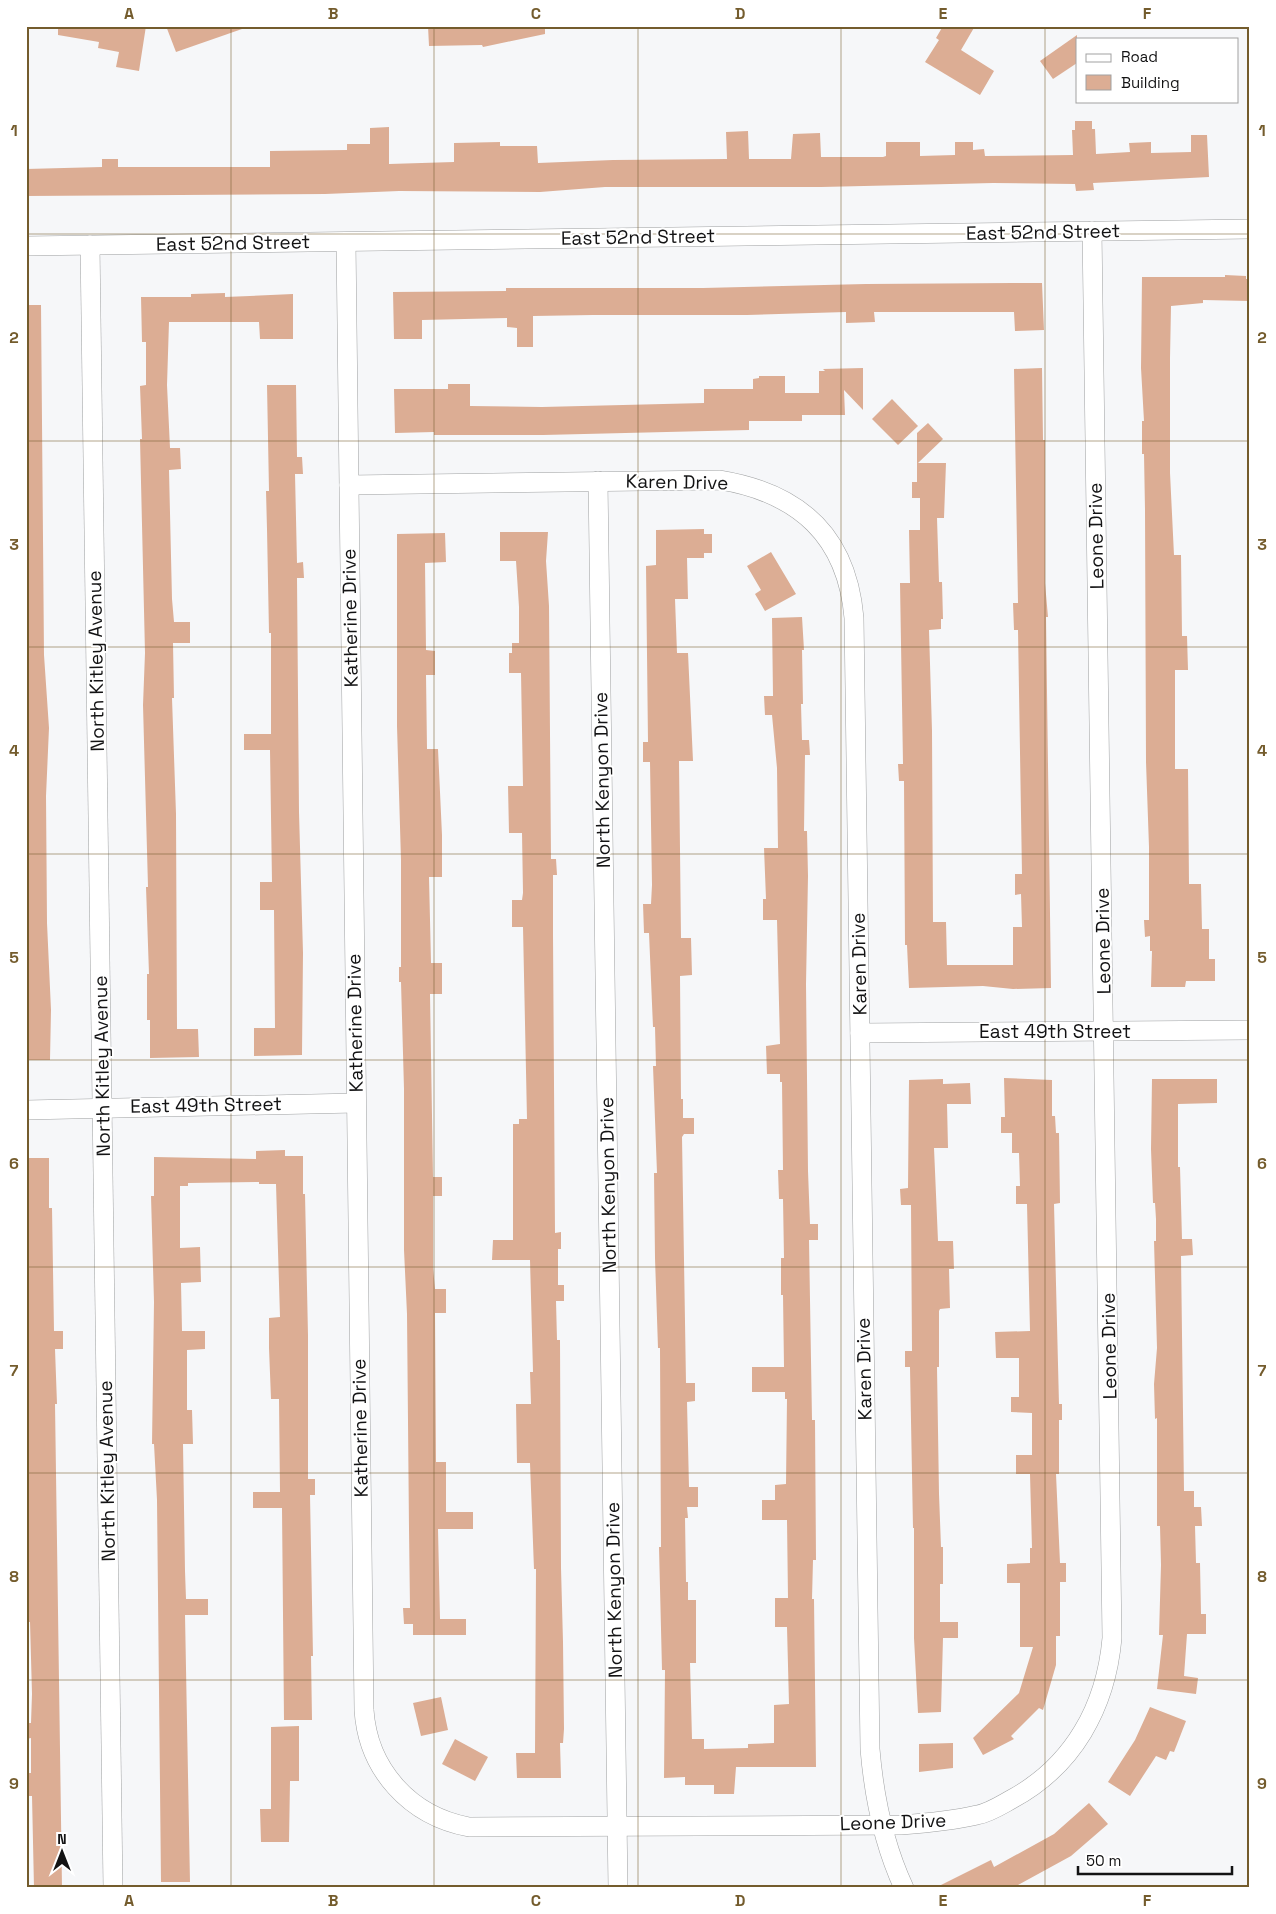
<svg xmlns="http://www.w3.org/2000/svg" width="1276" height="1914" viewBox="0 0 1276 1914" font-family="'Space Grotesk',sans-serif">
<style>
.building{fill:#dcad94}
.lines{fill:none;stroke-linecap:round;stroke-linejoin:round}
.minor-casing{stroke:#9fa1a2;stroke-width:20}
.minor{stroke:#fff;stroke-width:19}
.grid{fill:none;stroke:#745c2d;stroke-width:1;stroke-opacity:0.55}
.labels{text-anchor:middle;dominant-baseline:central;stroke-width:4;stroke-linejoin:round;paint-order:stroke}
.street-label{font-size:19px;fill:#131314;stroke:#fff}
.neatline{fill:none;stroke:#745c2d;stroke-width:2}
.grid-label{font-size:16px;text-anchor:middle;font-weight:bold;fill:#745c2d}
</style>
<rect width="100%" height="100%" fill="#f6f7f9"/>
<g class="building">
<path d="M58 26H146L139 71 116 67 119 52 98 48 99 42 58 35Z"/>
<path d="M166 26H242V29L176 52Z"/>
<path d="M428 26H545V34L483 47 482 45 429 46Z"/>
<path d="M943 26H975L961 50 994 71 980 95 925 62 939 40 936 38Z"/>
<path d="M1077 35V63L1053 79 1040 61Z"/>
<path d="M1075 121H1092V129H1095L1096 154 1130 152 1129 143 1151 142V153L1191 152V135H1207L1209 177 1093 183 1094 190 1076 191 1075 184 993 183 821 187H605L540 192 399 191 325 194 26 196V169L102 167V159H118V167H270V151L347 150V144H370V128L389 127V164L454 162V143L500 142V146H537L538 163 613 160 727 159 726 132 748 131 749 159H791L793 134 820 133 821 157H883L886 156V142H920V156L955 155V142H973V150L984 149 985 156 1073 155 1072 130H1075Z"/>
<path d="M1225 275 1246 276V279H1250V301L1203 300V303L1171 306 1170 358V473L1174 555H1181L1182 636H1187L1188 670H1175V769H1188L1189 884H1201L1202 929H1209V959H1215V981H1186L1185 987H1151L1152 951H1150V936L1145 937 1144 920H1149V847L1146 762 1145 510 1144 454H1142V421H1144L1141 368 1142 277H1225Z"/>
<path d="M1013 283H1042L1044 330 1015 331 1014 312H874L875 322 846 323V312L747 315H593L533 316V347H517V328L507 327V318L422 320V339H394L393 292 506 291V288H703L866 284Z"/>
<path d="M225 293V297L293 294V339H260L259 322H169L167 385 170 448H180L181 469 169 470 172 599 174 622H190V643H173L174 698H172L176 814 177 1029H198L199 1057 150 1058V1020H147V974H149L146 887H148L143 705 145 653 140 439H142L140 386 146 385V342H142L141 297H191V294Z"/>
<path d="M26 305H41L44 655 49 728 46 796 47 923 51 1010 50 1060H26Z"/>
<path d="M863 368V410L844 390 845 415H802V421H749V430L543 435H434V432L395 433 394 389H448V384H470V406L542 407 704 403V389H753V379L759 378V376H785V393H819V371H825L823 369Z"/>
<path d="M1042 368 1043 440H1045V583L1048 617H1046L1051 988 1013 989 983 986 909 988 907 945H905L904 781H899L898 764H903L900 583H910L909 530H920V498H912V482H917V433L928 423 943 439 918 463H946L944 518H937L939 582H942L943 619H941V629L929 630 932 731 933 922H946L947 965H1013V927H1022L1021 894 1015 895V874H1022L1018 630H1014L1013 603H1018L1014 369Z"/>
<path d="M267 385H296L297 457H302L303 474H295L297 563 303 562 304 578H297L299 812 303 953 302 1055 254 1056V1028H275L274 910H260V882H272L270 750H244V734H271V633H269L267 529 266 491H269Z"/>
<path d="M892 399 918 426 898 445 872 419Z"/>
<path d="M704 529V534H712V553H704V558H687L688 599H675L677 653H688L693 761H679L681 938H691L692 975 680 976 681 1099H683V1118H694V1134H684L682 1137 686 1383H695V1401L687 1402 689 1487H698V1507H687L688 1518H685L686 1582H688V1600H696V1663H690L692 1739H704V1749L748 1748V1744L774 1743V1705L789 1704 787 1627H775V1598H788L787 1520H762V1500H775V1485L786 1484 787 1399H785V1392H752V1367H784L783 1295H781V1258H784L783 1199H779L778 1170H783L782 1082H780V1074H767L766 1046 780 1044 777 920H763V899H766L764 848H778L777 768 772 715H765L764 696H773L772 618 802 617 804 650H802L803 704H801L802 740H809L810 755H805L804 831H807L808 876 806 984 808 1171 810 1224H818V1240H809L812 1420H815L816 1560H813L812 1599H814L816 1767H736L734 1794H714V1785H685V1777L664 1778 665 1670H662L659 1547H661L660 1348H658L655 1258 654 1173H657L653 1066H656L655 1027H653L649 933H644L643 904H651L652 885 650 762H643V742H648L646 566 656 565V530Z"/>
<path d="M500 532H548L546 561 549 606 551 859H556L557 875H553V935L555 1233 561 1232V1249H558V1285H564V1301H556L557 1340H560L561 1568 563 1642 564 1729 563 1743H560L561 1778H517L516 1753H535L536 1569H534L530 1463H517L516 1404H531L530 1372H533L530 1260H492L493 1240H513V1124H519V1119H527L523 927H512V900H522L523 893 522 833H509L508 786H523L521 673H509V653H512V643H519V607L516 561H500Z"/>
<path d="M445 533 446 562 425 563 426 650 435 651V675H426L427 749H438L442 835V877H429L431 963H442V994H430L433 1177H442V1196H433V1268L435 1289H446V1313H435L436 1462H446V1512H473V1529H438L440 1619H466V1635H413V1624H404L403 1608H410L409 1529 407 1314 404 1250V1089L401 982H399V967H401V860L397 726V534Z"/>
<path d="M771 552 796 594 765 611 755 594 761 590 747 566Z"/>
<path d="M1004 1078 1052 1080V1116H1055L1056 1133H1059L1060 1203 1054 1204 1059 1404H1062V1420H1059V1474H1056L1060 1563H1066V1582H1060V1636H1056V1665L1043 1710 1039 1708 1011 1736 1014 1739 983 1755 973 1738 1019 1693 1033 1647H1020V1583H1007V1564L1030 1563V1548H1032L1030 1474H1016V1455H1032V1413L1011 1412V1397H1019V1358H996L995 1332 1030 1331 1027 1204H1016V1186H1020L1019 1153H1012V1133H1001V1117H1005Z"/>
<path d="M943 1079V1084L970 1083 971 1104H947L948 1148H934L938 1241H953L954 1269H949L950 1308 940 1309 939 1311V1367H937L939 1494 941 1547H943V1584H940V1622H958V1638H943L941 1712 918 1713 914 1638V1528H913L910 1367H905V1351H912L911 1205H901L900 1189 908 1188 909 1080Z"/>
<path d="M1152 1079H1217V1103L1178 1104V1167H1180L1182 1239H1192L1193 1255 1181 1256 1184 1491H1194V1507H1201L1202 1526H1195L1196 1563H1200L1201 1614H1206V1634H1187L1184 1676 1198 1678 1196 1694 1157 1689 1163 1635H1159L1161 1565 1160 1526H1157V1418L1155 1419 1154 1384 1157 1348 1154 1241H1156V1219L1155 1203H1153L1151 1149Z"/>
<path d="M285 1150V1156H303V1194H305L308 1335V1479H315V1495H310L313 1656H311L312 1720H284L282 1508H253V1492H280L279 1399H271L269 1348V1318L280 1317 276 1184H259V1182L188 1183V1186H180V1248L200 1247 201 1282 181 1283 182 1331H205V1349L187 1350V1410H192L193 1444H183L185 1571 186 1599H208V1615H185L190 1882H161L157 1500 154 1444H152L154 1302 151 1196H154V1157L256 1159V1151Z"/>
<path d="M26 1158H49V1208H52L54 1331H63V1349H55L57 1404H55L62 1888H34L32 1796H26V1773H31V1738L26 1739V1723H31L32 1694 30 1622H26Z"/>
<path d="M441 1697 448 1730 421 1736 413 1703Z"/>
<path d="M1150 1707 1186 1721 1174 1752 1170 1751 1166 1760 1156 1756 1130 1796 1108 1782 1135 1740Z"/>
<path d="M299 1726V1781H290L289 1842H261L260 1809H271V1727Z"/>
<path d="M455 1739 488 1757 475 1781 442 1764Z"/>
<path d="M953 1743V1768L919 1772V1744Z"/>
<path d="M1089 1803 1108 1824 1071 1856 1018 1885 1013 1888H935L991 1860 994 1867 1054 1834Z"/>
</g>
<g class="lines">
<defs>
<g id="minor">
<path d="M346 242 364 1710C368 1770 410 1816 469 1827L901 1825C927 1823 951 1821 977 1815 989 1813 1001 1805 1012 1799 1073 1766 1106 1707 1112 1638L1092 231"/>
<path d="M90 245 113 1888"/>
<path d="M26 246 1250 229"/>
<path d="M598 481 618 1888"/>
<path d="M349 485 720 480C799 493 847 536 854 618L870 1749C874 1797 884 1845 904 1888"/>
<path d="M860 1033 1250 1030"/>
<path d="M26 1110 356 1103"/>
</g>
</defs>
<use href="#minor" class="minor-casing"/>
<use href="#minor" class="minor"/>
</g>
<path class="grid" d="M231 26V1888M434 26V1888M638 26V1888M841 26V1888M1045 26V1888M26 234H1250M26 441H1250M26 647H1250M26 854H1250M26 1060H1250M26 1267H1250M26 1473H1250M26 1680H1250"/>
<g class="labels">
<g class="street-label">
<text transform="translate(1043 232) rotate(-1)">East 52nd Street</text>
<text transform="translate(638 237) rotate(-1)">East 52nd Street</text>
<text transform="translate(233 243) rotate(-1)">East 52nd Street</text>
<text transform="translate(677 482) rotate(1)">Karen Drive</text>
<text transform="translate(1096 536) rotate(-91)">Leone Drive</text>
<text transform="translate(350 618) rotate(-91)">Katherine Drive</text>
<text transform="translate(96 661) rotate(-91)">North Kitley Avenue</text>
<text transform="translate(602 780) rotate(-91)">North Kenyon Drive</text>
<text transform="translate(1103 941) rotate(-91)">Leone Drive</text>
<text transform="translate(859 964) rotate(-91)">Karen Drive</text>
<text transform="translate(355 1023) rotate(-91)">Katherine Drive</text>
<text x="1055" y="1031">East 49th Street</text>
<text transform="translate(102 1066) rotate(-91)">North Kitley Avenue</text>
<text transform="translate(206 1105) rotate(-1)">East 49th Street</text>
<text transform="translate(608 1185) rotate(-91)">North Kenyon Drive</text>
<text transform="translate(1109 1346) rotate(-91)">Leone Drive</text>
<text transform="translate(864 1369) rotate(-91)">Karen Drive</text>
<text transform="translate(360 1428) rotate(-91)">Katherine Drive</text>
<text transform="translate(107 1471) rotate(-91)">North Kitley Avenue</text>
<text transform="translate(614 1590) rotate(-91)">North Kenyon Drive</text>
<text transform="translate(893 1822) rotate(-2)">Leone Drive</text>
</g>
</g>
<rect width="1276" height="1914" fill="none" stroke="#ffffff" stroke-width="55"/>
<rect x="1076" y="38" width="162" height="65" fill="#ffffff" stroke="#a1a1a1"/>
<rect x="1086" y="54" width="25" height="8" fill="#ffffff" stroke="#a1a1a1"/>
<text x="1121" y="62" font-size="15" fill="#131314">Road</text>
<rect x="1086" y="75" width="25" height="15" fill="#dcad94" stroke="#a1a1a1"/>
<text x="1121" y="88" font-size="15" fill="#131314">Building</text>
<g transform="translate(62 1852)" stroke="#ffffff" stroke-width="4" paint-order="stroke">
<path d="M0-4L9 19L0 12L-9 19Z" fill="#131314"/>
<text y="-8" font-size="14" font-weight="bold" text-anchor="middle" fill="#131314">N</text>
</g>
<path d="M1078 1866v8h154v-8" fill="none" stroke="#131314" stroke-width="2.5"/>
<text x="1086" y="1866" font-size="15" fill="#131314" stroke="#ffffff" stroke-width="4" paint-order="stroke">50 m</text>
<rect x="28" y="28" width="1220" height="1858" class="neatline"/>
<g class="grid-label">
<text x="129" y="19">A</text>
<text x="333" y="19">B</text>
<text x="536" y="19">C</text>
<text x="740" y="19">D</text>
<text x="943" y="19">E</text>
<text x="1147" y="19">F</text>
<text x="14" y="136">1</text>
<text x="1262" y="136">1</text>
<text x="14" y="343">2</text>
<text x="1262" y="343">2</text>
<text x="14" y="550">3</text>
<text x="1262" y="550">3</text>
<text x="14" y="756">4</text>
<text x="1262" y="756">4</text>
<text x="14" y="963">5</text>
<text x="1262" y="963">5</text>
<text x="14" y="1169">6</text>
<text x="1262" y="1169">6</text>
<text x="14" y="1376">7</text>
<text x="1262" y="1376">7</text>
<text x="14" y="1582">8</text>
<text x="1262" y="1582">8</text>
<text x="14" y="1789">9</text>
<text x="1262" y="1789">9</text>
<text x="129" y="1906">A</text>
<text x="333" y="1906">B</text>
<text x="536" y="1906">C</text>
<text x="740" y="1906">D</text>
<text x="943" y="1906">E</text>
<text x="1147" y="1906">F</text>
</g>
</svg>
